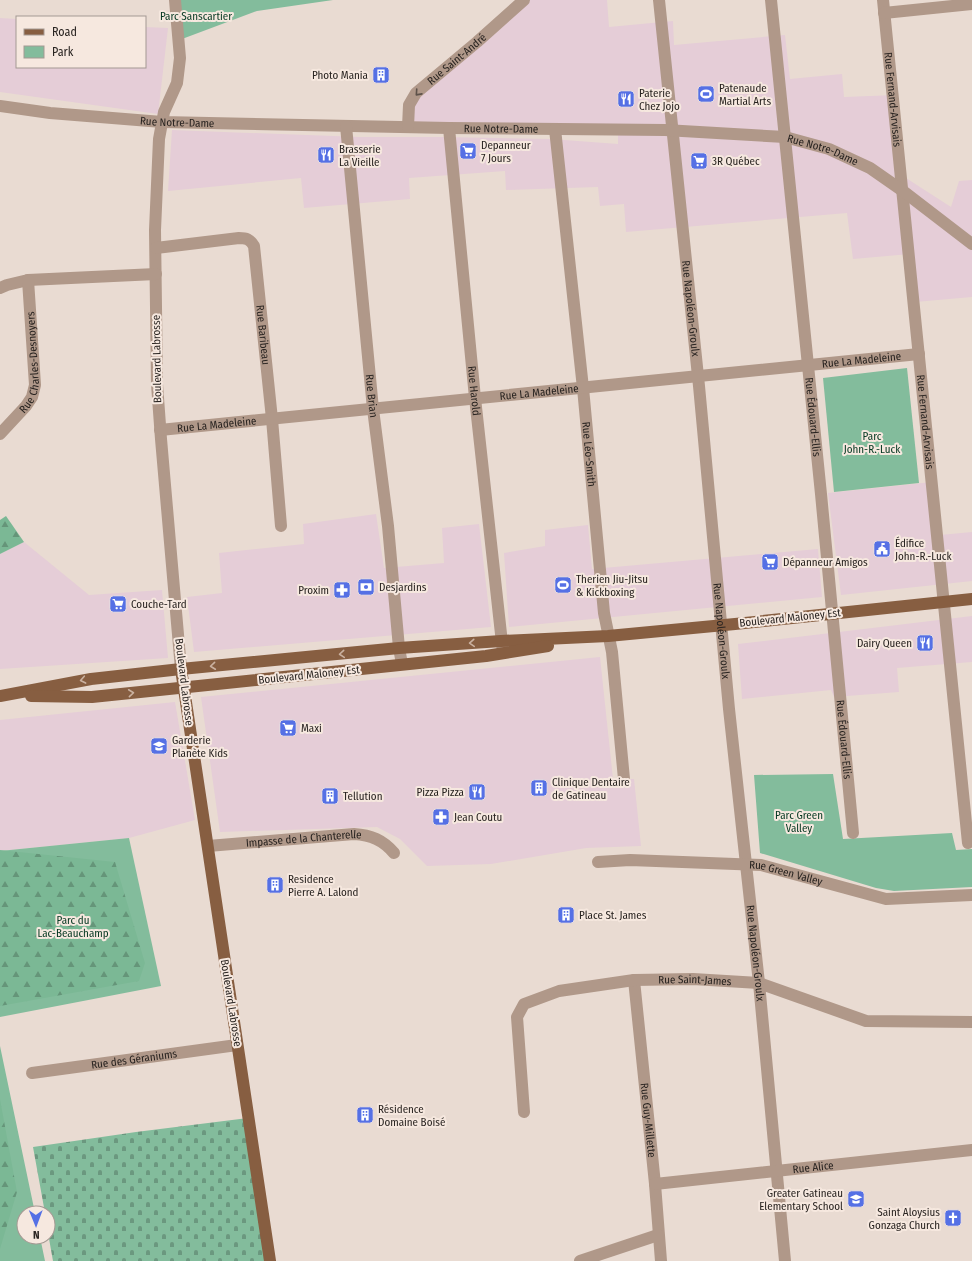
<svg xmlns="http://www.w3.org/2000/svg" width="972" height="1261" viewBox="0 0 972 1261" font-family="'Fira Sans Condensed',sans-serif">
<style>
.commercial{fill:#e5cdd7}
.green{fill:#83bc9c}
.forest{fill:url(#forest-firs)}
.cemetery{fill:url(#cemetery-stones)}
.lines{fill:none;stroke-linecap:round;stroke-linejoin:round}
.minor{stroke:#b09889;stroke-width:12}
.major{stroke:#875e41;stroke-width:12}
.oneway{stroke:#5e524a}
.oneway2{stroke:#cab1a0}
.labels{text-anchor:middle;dominant-baseline:central;stroke-width:4;stroke-linejoin:round;paint-order:stroke}
.park-label{font-size:11px;fill:#033720;stroke:#f6e8df}
.street-label{font-size:11px;fill:#282320;stroke:#f6e8df}
.poi-label{font-size:11px;fill:#282320;stroke:#f6e8df;text-anchor:start}
</style>
<defs>
<pattern id="forest-firs" width="22" height="20" patternUnits="userSpaceOnUse"><rect width="22" height="20" fill="#7bb895"/><path d="M5 1l3.5 6h-7zM16 11l3.5 6h-7z" fill="#659579"/></pattern>
<pattern id="cemetery-stones" width="16" height="16" patternUnits="userSpaceOnUse"><rect width="16" height="16" fill="#83bc9c"/><path d="M2 7V4a2 2 0 0 1 4 0v3zM10 15v-3a2 2 0 0 1 4 0v3z" fill="#6b987f"/></pattern>
</defs>
<rect width="100%" height="100%" fill="#e9dbd2"/>
<g class="commercial">
<path d="M524 0H607L609 27 673 21 674 45 785 35 790 79 842 74 844 97 896 95 906 178 951 207 959 181 972 180V297L915 302 910 254 853 259 847 213 626 232 624 204 600 206 598 187 506 190 505 171 409 178 410 199 304 208 301 178 168 191 172 130 360 137H441L551 139 618 144V130L408 127 409 105Z"/>
<path d="M0 18 17 19V67H145V27L168 28 158 114 0 92Z"/>
<path d="M932 482 940 535 972 532V581L841 595 828 493Z"/>
<path d="M376 514 384 568 444 563 442 528 479 524 491 627 194 652 187 597 222 593 219 553 304 544 303 524Z"/>
<path d="M588 525 592 569 818 549 822 597 509 627 504 553 545 546V530Z"/>
<path d="M24 542 89 595 162 590 168 658 0 669V554Z"/>
<path d="M972 616V662L897 668 899 692 834 697 831 690 742 699 738 644Z"/>
<path d="M600 657 613 779H634L641 846 586 848 491 864 427 866 400 839 377 827 220 832 201 697Z"/>
<path d="M175 702 195 820 129 838 0 851V720Z"/>
</g>
<g class="green">
<path d="M178 0H333L257 11 182 39Z"/>
<path d="M907 368 919 483 834 492 823 378Z"/>
<path d="M833 774 843 839 952 833 956 850 972 849V887L894 891 876 888 760 853 754 775Z"/>
<path d="M129 838 161 986 0 1017V851Z"/>
<path d="M0 1046 35 1213H24V1237H40L45 1261H0Z"/>
</g>
<g class="forest">
<path d="M6 516 24 542 0 554V520Z"/>
<path d="M0 850 115 862 145 963 139 981 0 1006Z"/>
<path d="M0 1099 17 1192 0 1249Z"/>
</g>
<path class="cemetery" d="M248 1118 270 1261H53L48 1233V1213H45L33 1147 136 1132Z"/>
<g class="lines">
<g class="minor">
<path d="M175 0 180 58 177 83 164 112 159 139 155 230 157 384 161 439 181 669"/>
<path id="s1" d="M659 0 699 386 729 709 759 983 785 1261"/>
<path id="s2" d="M771 0 821 494 853 833"/>
<path id="s3" d="M883 0 968 843"/>
<path d="M884 13 972 4"/>
<path id="s4" d="M0 106 50 113 162 122 449 128 665 130 785 137 829 149 870 168 903 191 972 244"/>
<path id="s5" d="M346 126 373 409 388 526 399 648 402 664"/>
<path id="s6" d="M408 127 409 105 416 93 477 42 524 0"/>
<path id="s7" d="M449 128 475 398 503 652"/>
<path id="s8" d="M555 129 583 388 604 613 612 652 624 779"/>
<path id="s9" d="M156 248 239 238C246 238 250 239 254 246L272 419 281 526"/>
<path d="M0 288 7 285 28 280 156 274"/>
<path id="s10" d="M160 430 919 354"/>
<path id="s11" d="M0 434 26 406 32 397 35 385 28 280"/>
<path id="s12" d="M208 846 354 834C371 835 383 840 394 853"/>
<path id="s13" d="M598 862 630 860 761 865 886 899 972 895"/>
<path id="s14" d="M634 980 655 1184 661 1261"/>
<path id="s15" d="M32 1073 237 1045"/>
<path id="s16" d="M524 1112 517 1017 524 1004 559 991 634 980 693 979 759 983 866 1021 972 1022"/>
<path id="s17" d="M655 1184 972 1150"/>
<path d="M580 1261 658 1235"/>
</g>
<g class="major">
<path d="M181 669 270 1261"/>
<path d="M0 696 91 679 181 669 399 648 501 641 608 636 735 624 972 599"/>
<path d="M31 696 92 697 486 656 548 646"/>
</g>
</g>
<defs><path id="oneway-chevron" d="M-2-3.5L2.5 0L-2 3.5" fill="none" stroke-width="1.6" stroke-linecap="round" stroke-linejoin="round"/></defs>
<use class="oneway" href="#oneway-chevron" transform="translate(418 93) rotate(132)"/>
<g class="oneway2">
<use href="#oneway-chevron" transform="translate(472 643) rotate(176)"/>
<use href="#oneway-chevron" transform="translate(342 654) rotate(175)"/>
<use href="#oneway-chevron" transform="translate(213 666) rotate(174)"/>
<use href="#oneway-chevron" transform="translate(83 680) rotate(169)"/>
<use href="#oneway-chevron" transform="translate(131 693) rotate(-6)"/>
</g>
<defs>
<symbol id="building-square" viewBox="-11 -11 22 22"><rect x="-9" y="-9" width="18" height="18" rx="4" fill="#5570e5" stroke="#f6e8df"/><path d="M-4-6H4V6H1V3H-1V6H-4ZM-2.5-4.3h1.7v1.8h-1.7ZM.8-4.3h1.7v1.8H.8ZM-2.5-1h1.7V.8h-1.7ZM.8-1h1.7V.8H.8Z" fill="#fff"/></symbol>
<symbol id="stadium-square" viewBox="-11 -11 22 22"><rect x="-9" y="-9" width="18" height="18" rx="4" fill="#5570e5" stroke="#f6e8df"/><path d="M0-5a6.5 5 0 1 0 0 10a6.5 5 0 1 0 0-10ZM-3.5-1.8h7v3.6h-7Z" fill="#fff"/></symbol>
<symbol id="restaurant-square" viewBox="-11 -11 22 22"><rect x="-9" y="-9" width="18" height="18" rx="4" fill="#5570e5" stroke="#f6e8df"/><path d="M-5-6h1v4h1v-4h1v4h1v-4h1v5L-1.5 .5V6h-2V.5L-5-1ZM5-6V6H3V1.5H1.5Q1.5-4 5-6Z" fill="#fff"/></symbol>
<symbol id="supermarket-square" viewBox="-11 -11 22 22"><rect x="-9" y="-9" width="18" height="18" rx="4" fill="#5570e5" stroke="#f6e8df"/><path d="M-6-5.5h2.5l.6 2H6L4.5 2H-2.5L-4.4-4H-6ZM-1.5 3.2a1.3 1.3 0 1 0 .1 0ZM3 3.2a1.3 1.3 0 1 0 .1 0Z" fill="#fff"/></symbol>
<symbol id="civic-square" viewBox="-11 -11 22 22"><rect x="-9" y="-9" width="18" height="18" rx="4" fill="#5570e5" stroke="#f6e8df"/><path d="M-.6-6.5H3V-4.5H.6V-3L4-1V1h2V6H-6V1h2V-1L-.6-3ZM-1.2 2.5V6h2.4V2.5Z" fill="#fff"/></symbol>
<symbol id="bank-square" viewBox="-11 -11 22 22"><rect x="-9" y="-9" width="18" height="18" rx="4" fill="#5570e5" stroke="#f6e8df"/><path d="M-6-4H6V4H-6ZM0-2.3a2.3 2.3 0 1 0 0 4.6a2.3 2.3 0 1 0 0-4.6Z" fill="#fff"/></symbol>
<symbol id="pharmacy-square" viewBox="-11 -11 22 22"><rect x="-9" y="-9" width="18" height="18" rx="4" fill="#5570e5" stroke="#f6e8df"/><path d="M-2-6h4v4h4v4h-4v4h-4v-4h-4v-4h4Z" fill="#fff"/></symbol>
<symbol id="school-square" viewBox="-11 -11 22 22"><rect x="-9" y="-9" width="18" height="18" rx="4" fill="#5570e5" stroke="#f6e8df"/><path d="M0-5L7-2L0 1L-7-2ZM-4 1L0 2.5L4 1V4Q0 6-4 4Z" fill="#fff"/></symbol>
<symbol id="church-square" viewBox="-11 -11 22 22"><rect x="-9" y="-9" width="18" height="18" rx="4" fill="#5570e5" stroke="#f6e8df"/><path d="M-1.2-6h2.4v3.5h3.3v2.4h-3.3V6h-2.4V-.1h-3.3v-2.4h3.3Z" fill="#fff"/></symbol>
</defs>
<g fill-rule="evenodd">
<use href="#building-square" x="371" y="65" width="20" height="20"/>
<use href="#stadium-square" x="696" y="84" width="20" height="20"/>
<use href="#restaurant-square" x="616" y="89" width="20" height="20"/>
<use href="#supermarket-square" x="458" y="141" width="20" height="20"/>
<use href="#restaurant-square" x="316" y="145" width="20" height="20"/>
<use href="#supermarket-square" x="689" y="151" width="20" height="20"/>
<use href="#civic-square" x="872" y="539" width="20" height="20"/>
<use href="#supermarket-square" x="760" y="552" width="20" height="20"/>
<use href="#stadium-square" x="553" y="575" width="20" height="20"/>
<use href="#bank-square" x="356" y="577" width="20" height="20"/>
<use href="#pharmacy-square" x="332" y="580" width="20" height="20"/>
<use href="#supermarket-square" x="108" y="594" width="20" height="20"/>
<use href="#restaurant-square" x="915" y="633" width="20" height="20"/>
<use href="#supermarket-square" x="278" y="718" width="20" height="20"/>
<use href="#school-square" x="149" y="736" width="20" height="20"/>
<use href="#building-square" x="529" y="778" width="20" height="20"/>
<use href="#restaurant-square" x="467" y="782" width="20" height="20"/>
<use href="#building-square" x="320" y="786" width="20" height="20"/>
<use href="#pharmacy-square" x="431" y="807" width="20" height="20"/>
<use href="#building-square" x="265" y="875" width="20" height="20"/>
<use href="#building-square" x="556" y="905" width="20" height="20"/>
<use href="#building-square" x="355" y="1105" width="20" height="20"/>
<use href="#school-square" x="846" y="1189" width="20" height="20"/>
<use href="#church-square" x="943" y="1208" width="20" height="20"/>
</g>
<g class="labels">
<g class="park-label">
<text x="196" y="16">Parc Sanscartier</text>
<text x="872" y="436">Parc<tspan x="872" dy="13">John-R.-Luck</tspan></text>
<text x="799" y="815">Parc Green<tspan x="799" dy="13">Valley</tspan></text>
<text x="73" y="920">Parc du<tspan x="73" dy="13">Lac-Beauchamp</tspan></text>
</g>
<g class="street-label">
<text stroke="none"><textPath href="#s6" startOffset="89">Rue Saint-André</textPath></text>
<text stroke="none"><textPath href="#s3" startOffset="100">Rue Fernand-Arvisais</textPath></text>
<text stroke="none"><textPath href="#s4" startOffset="178">Rue Notre-Dame</textPath></text>
<text stroke="none"><textPath href="#s4" startOffset="502">Rue Notre-Dame</textPath></text>
<text stroke="none"><textPath href="#s4" startOffset="826">Rue Notre-Dame</textPath></text>
<text stroke="none"><textPath href="#s1" startOffset="310">Rue Napoléon-Groulx</textPath></text>
<text stroke="none"><textPath href="#s9" startOffset="191">Rue Baribeau</textPath></text>
<text transform="translate(157 359) rotate(-91)">Boulevard Labrosse</text>
<text stroke="none"><textPath href="#s11" startOffset="83">Rue Charles-Desnoyers</textPath></text>
<text stroke="none"><textPath href="#s10" startOffset="705">Rue La Madeleine</textPath></text>
<text stroke="none"><textPath href="#s7" startOffset="264">Rue Harold</textPath></text>
<text stroke="none"><textPath href="#s10" startOffset="381">Rue La Madeleine</textPath></text>
<text stroke="none"><textPath href="#s5" startOffset="271">Rue Brian</textPath></text>
<text stroke="none"><textPath href="#s2" startOffset="419">Rue Édouard-Ellis</textPath></text>
<text stroke="none"><textPath href="#s3" startOffset="424">Rue Fernand-Arvisais</textPath></text>
<text stroke="none"><textPath href="#s10" startOffset="57">Rue La Madeleine</textPath></text>
<text stroke="none"><textPath href="#s8" startOffset="327">Rue Léo-Smith</textPath></text>
<text transform="translate(790 618) rotate(-6)">Boulevard Maloney Est</text>
<text stroke="none"><textPath href="#s1" startOffset="634">Rue Napoléon-Groulx</textPath></text>
<text transform="translate(309 675) rotate(-6)">Boulevard Maloney Est</text>
<text transform="translate(184 682) rotate(83)">Boulevard Labrosse</text>
<text stroke="none"><textPath href="#s2" startOffset="743">Rue Édouard-Ellis</textPath></text>
<text stroke="none"><textPath href="#s12" startOffset="96">Impasse de la Chanterelle</textPath></text>
<text stroke="none"><textPath href="#s13" startOffset="189">Rue Green Valley</textPath></text>
<text stroke="none"><textPath href="#s1" startOffset="958">Rue Napoléon-Groulx</textPath></text>
<text stroke="none"><textPath href="#s16" startOffset="284">Rue Saint-James</textPath></text>
<text transform="translate(231 1003) rotate(81)">Boulevard Labrosse</text>
<text stroke="none"><textPath href="#s15" startOffset="103">Rue des Géraniums</textPath></text>
<text stroke="none"><textPath href="#s14" startOffset="141">Rue Guy-Millette</textPath></text>
<text stroke="none"><textPath href="#s17" startOffset="159">Rue Alice</textPath></text>
</g>
<g class="poi-label">
<text x="368" y="75" text-anchor="end">Photo Mania</text>
<text x="719" y="88">Patenaude<tspan x="719" dy="13">Martial Arts</tspan></text>
<text x="639" y="93">Paterie<tspan x="639" dy="13">Chez Jojo</tspan></text>
<text x="481" y="145">Depanneur<tspan x="481" dy="13">7 Jours</tspan></text>
<text x="339" y="149">Brasserie<tspan x="339" dy="13">La Vieille</tspan></text>
<text x="712" y="161">3R Québec</text>
<text x="895" y="543">Édifice<tspan x="895" dy="13">John-R.-Luck</tspan></text>
<text x="783" y="562">Dépanneur Amigos</text>
<text x="576" y="579">Therien Jiu-Jitsu<tspan x="576" dy="13">&amp; Kickboxing</tspan></text>
<text x="379" y="587">Desjardins</text>
<text x="329" y="590" text-anchor="end">Proxim</text>
<text x="131" y="604">Couche-Tard</text>
<text x="912" y="643" text-anchor="end">Dairy Queen</text>
<text x="301" y="728">Maxi</text>
<text x="172" y="740">Garderie<tspan x="172" dy="13">Planète Kids</tspan></text>
<text x="552" y="782">Clinique Dentaire<tspan x="552" dy="13">de Gatineau</tspan></text>
<text x="464" y="792" text-anchor="end">Pizza Pizza</text>
<text x="343" y="796">Tellution</text>
<text x="454" y="817">Jean Coutu</text>
<text x="288" y="879">Residence<tspan x="288" dy="13">Pierre A. Lalond</tspan></text>
<text x="579" y="915">Place St. James</text>
<text x="378" y="1109">Résidence<tspan x="378" dy="13">Domaine Boisé</tspan></text>
<text x="843" y="1193" text-anchor="end">Greater Gatineau<tspan x="843" dy="13">Elementary School</tspan></text>
<text x="940" y="1212" text-anchor="end">Saint Aloysius<tspan x="940" dy="13">Gonzaga Church</tspan></text>
</g>
</g>
<rect x="16" y="16" width="130" height="52" fill="#f6e8df" stroke="#a49993"/>
<rect x="24" y="29" width="20" height="6" fill="#875e41" stroke="#a49993"/>
<text x="52" y="36" font-size="12" fill="#282320">Road</text>
<rect x="24" y="46" width="20" height="12" fill="#83bc9c" stroke="#a49993"/>
<text x="52" y="56" font-size="12" fill="#282320">Park</text>
<g transform="translate(36 1225) rotate(179)"><circle r="19" fill="#f6e8df" stroke="#a49993"/>
<path d="M0-3L7 15L0 10L-7 15Z" fill="#5570e5"/>
<text y="-6" font-size="11" font-weight="bold" text-anchor="middle" fill="#282320">N</text>
</g>
</svg>
